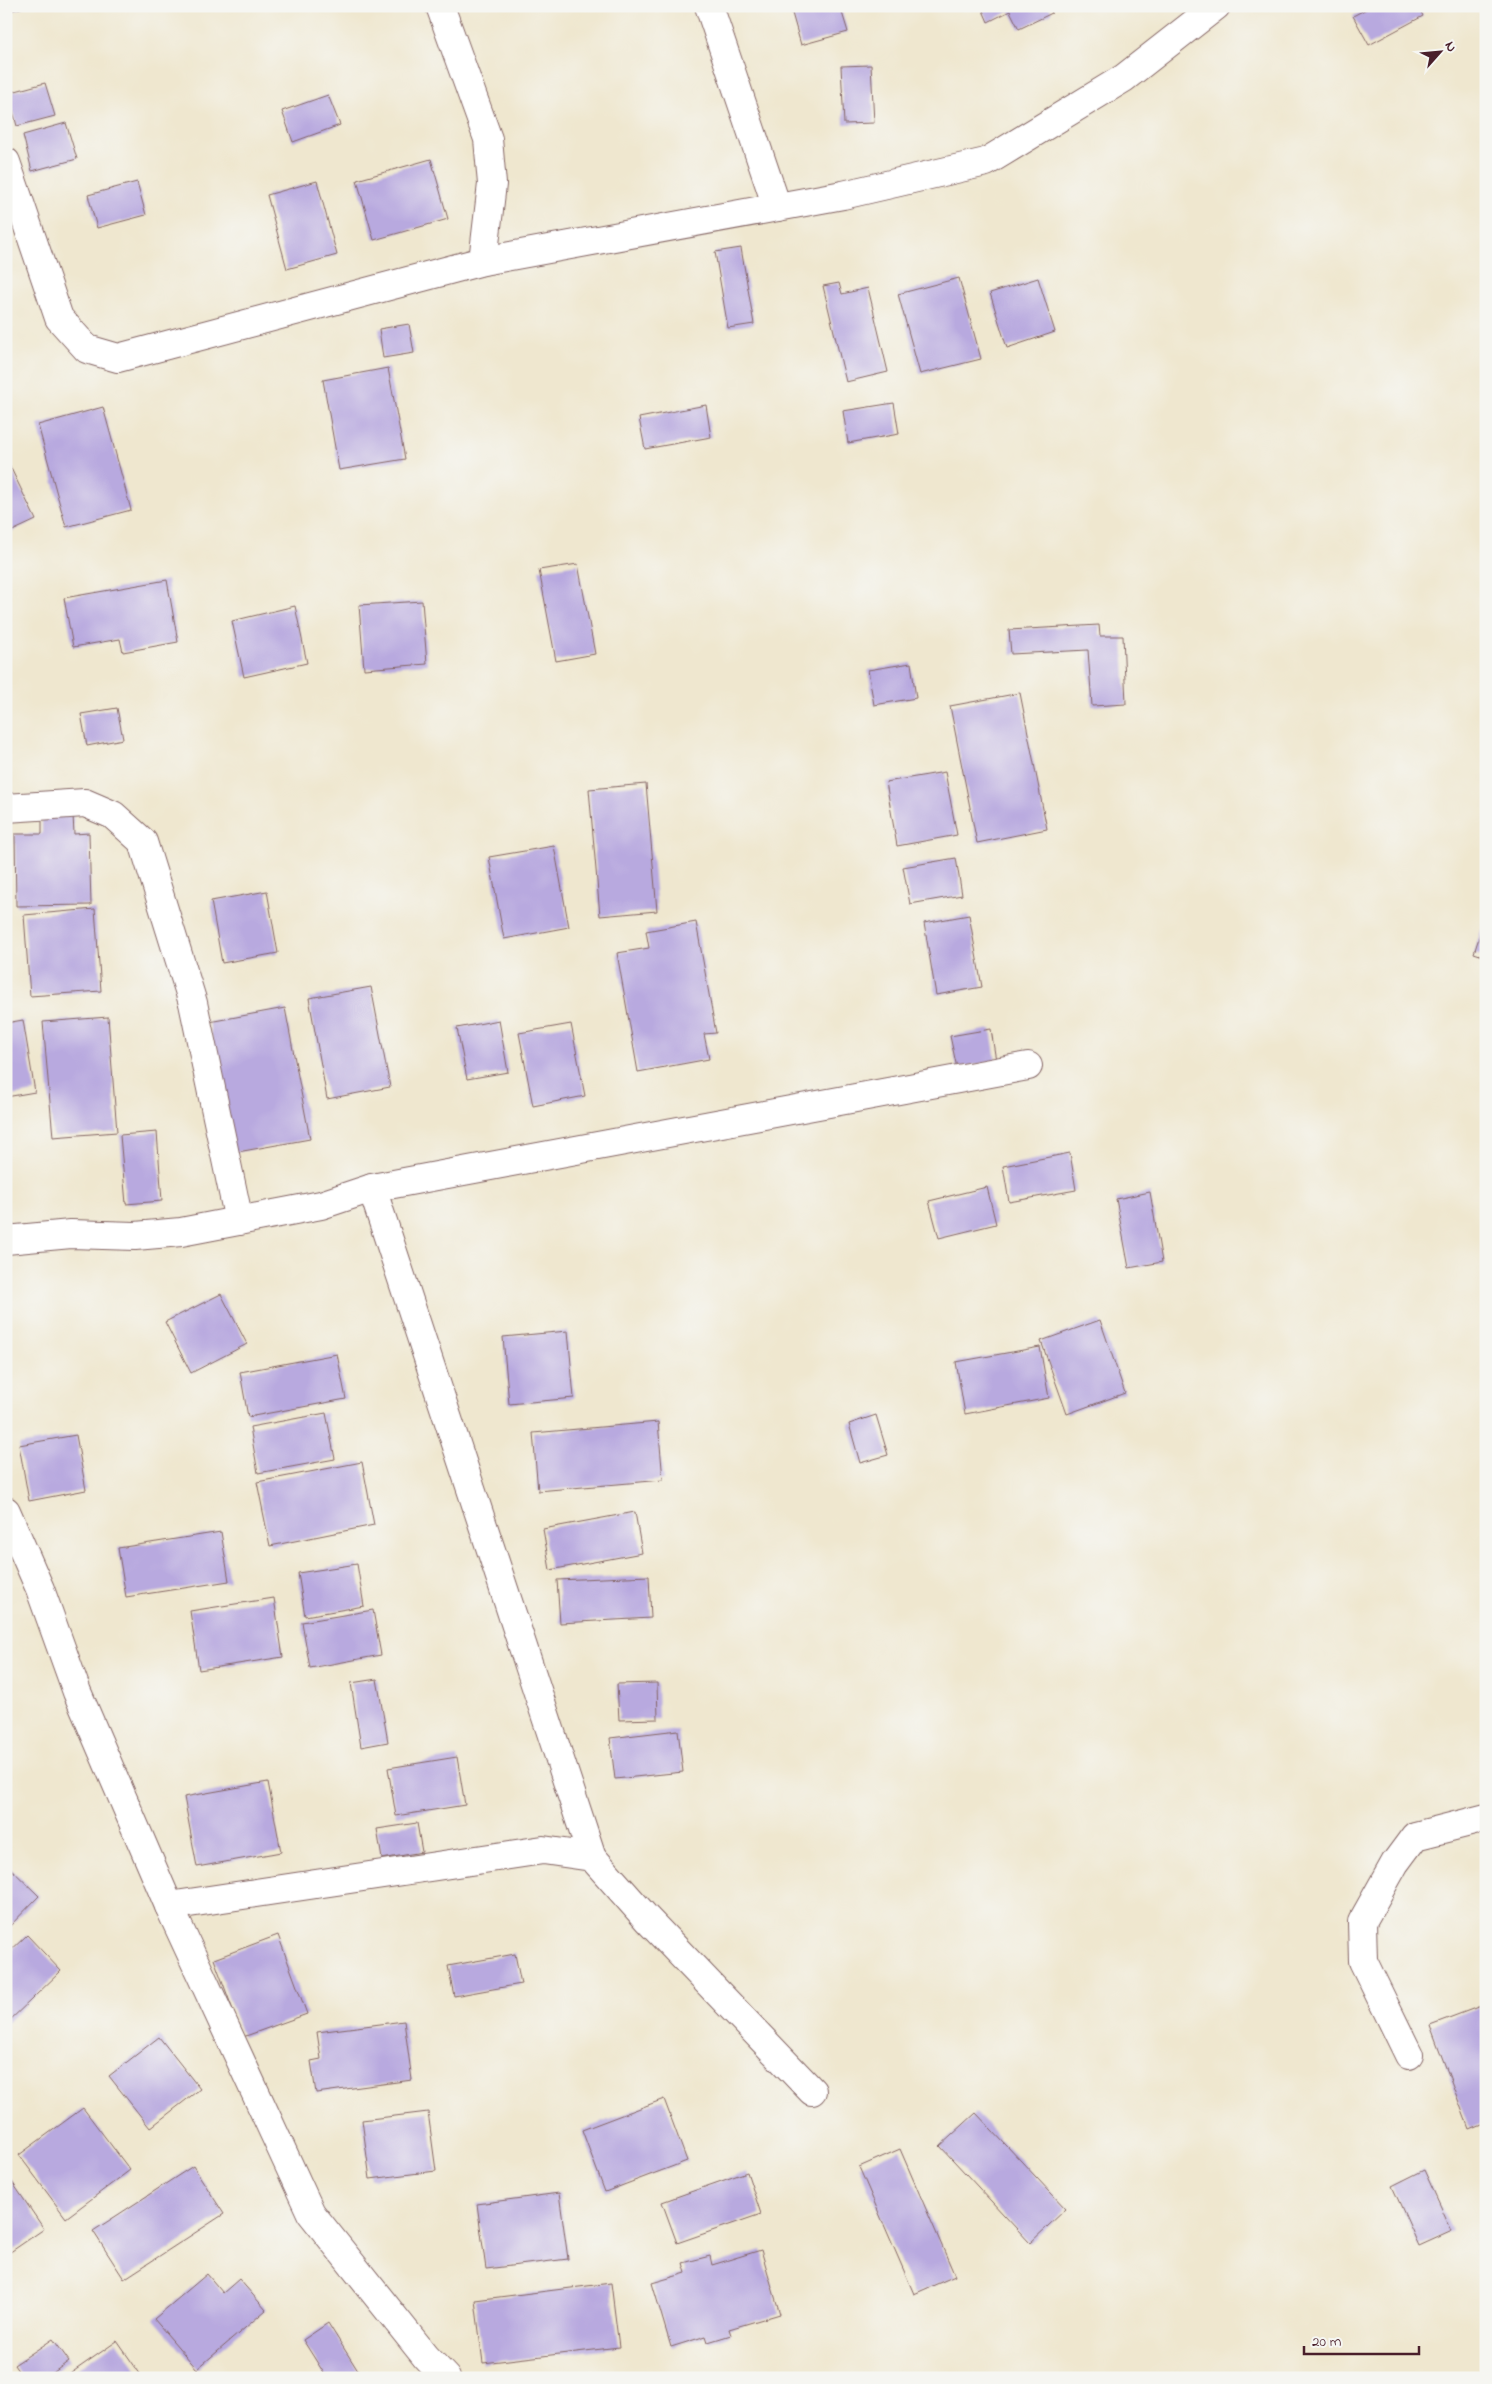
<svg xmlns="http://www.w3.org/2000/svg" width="1492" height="2384" viewBox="0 0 1492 2384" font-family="'Indie Flower',sans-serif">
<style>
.building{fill:#b8a9df}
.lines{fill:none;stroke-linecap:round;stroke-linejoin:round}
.minor-casing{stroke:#846564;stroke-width:30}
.minor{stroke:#fff;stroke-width:28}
</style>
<rect width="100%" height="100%" fill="#f6f6f2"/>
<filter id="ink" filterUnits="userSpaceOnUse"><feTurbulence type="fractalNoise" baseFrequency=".02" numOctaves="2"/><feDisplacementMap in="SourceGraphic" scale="10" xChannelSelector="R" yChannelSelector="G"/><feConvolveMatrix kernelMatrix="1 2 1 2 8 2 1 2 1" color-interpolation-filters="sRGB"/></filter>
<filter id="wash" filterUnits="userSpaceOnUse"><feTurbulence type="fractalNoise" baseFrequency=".0096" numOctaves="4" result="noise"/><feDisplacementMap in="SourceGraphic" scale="20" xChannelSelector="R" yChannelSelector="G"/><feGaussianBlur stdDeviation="1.12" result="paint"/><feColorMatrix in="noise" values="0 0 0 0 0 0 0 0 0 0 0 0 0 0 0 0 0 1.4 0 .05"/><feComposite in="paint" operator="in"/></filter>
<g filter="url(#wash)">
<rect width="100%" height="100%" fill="#efe7cf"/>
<g id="blocks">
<g class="building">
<path d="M8 6H24V7L9 11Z"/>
<path d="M790 6H840L848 32 801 45Z"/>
<path d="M981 6H1049L1052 13 1019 29 1010 11 988 22Z"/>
<path d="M1372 6H1418L1423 16 1369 45 1353 16Z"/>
<path d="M871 65 874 123 844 124 841 66Z"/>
<path d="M45 83 55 116 17 126 8 93Z"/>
<path d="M328 95 340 125 293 142 282 111Z"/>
<path d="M66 123 77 159 32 171 23 135Z"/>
<path d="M431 159 448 219 374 240 357 180Z"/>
<path d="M317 181 337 255 287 269 267 195Z"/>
<path d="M137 182 146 215 97 228 88 195Z"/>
<path d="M741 248 754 324 728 328 715 252Z"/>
<path d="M959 278 981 359 920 374 898 294Z"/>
<path d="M1038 278 1055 332 1007 348 990 293Z"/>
<path d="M839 283 842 294 868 288 888 372 846 382 823 286Z"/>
<path d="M409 324 414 353 383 358 379 329Z"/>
<path d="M388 368 405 459 339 470 323 380Z"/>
<path d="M894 403 899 434 848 443 843 411Z"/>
<path d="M706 405 711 437 645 449 639 418Z"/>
<path d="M103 407 131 510 66 527 38 425Z"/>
<path d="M6 458 36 520 6 534Z"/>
<path d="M578 564 595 654 556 661 539 570Z"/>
<path d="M167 580 178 642 123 652 120 639 73 647 64 598Z"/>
<path d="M422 601 427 664 364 669 359 605Z"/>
<path d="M295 606 307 663 244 677 232 621Z"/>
<path d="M1099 625 1100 636H1123L1126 704 1092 706 1088 650 1011 654 1009 630Z"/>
<path d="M911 663 916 698 874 705 868 670Z"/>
<path d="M1020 693 1047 829 977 843 950 706Z"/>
<path d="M117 708 123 739 87 746 81 714Z"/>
<path d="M945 772 957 835 897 846 886 782Z"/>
<path d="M646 784 657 911 600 916 589 789Z"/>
<path d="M42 815H73L74 834 89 833 91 905 16 906 15 834H42Z"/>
<path d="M554 846 569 927 504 939 489 857Z"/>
<path d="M956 858 962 895 910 904 903 867Z"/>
<path d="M267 891 278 953 222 963 211 901Z"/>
<path d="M95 909 101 991 30 996 24 915Z"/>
<path d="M969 915 982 987 936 995 924 923Z"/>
<path d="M1486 916V957L1474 953Z"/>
<path d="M696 922 716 1033 704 1034 709 1059 638 1072 617 953 649 948 646 931Z"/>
<path d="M371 987 390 1087 327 1099 309 998Z"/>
<path d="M285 1008 310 1139 232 1153 209 1022Z"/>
<path d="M108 1017 117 1132 53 1137 43 1022Z"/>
<path d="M23 1020 35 1092 6 1097V1023Z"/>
<path d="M499 1020 508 1072 467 1079 457 1028Z"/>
<path d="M571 1024 585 1096 533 1106 519 1033Z"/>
<path d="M991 1029 996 1061 957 1068 950 1036Z"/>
<path d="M157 1132 162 1201 126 1204 120 1135Z"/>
<path d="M1070 1153 1076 1190 1009 1202 1003 1166Z"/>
<path d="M987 1187 996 1224 939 1238 929 1201Z"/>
<path d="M1150 1192 1162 1262 1129 1268 1116 1199Z"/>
<path d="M221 1294 247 1344 191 1373 165 1322Z"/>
<path d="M1100 1320 1125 1393 1067 1414 1041 1341Z"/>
<path d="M568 1331 574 1398 509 1404 503 1337Z"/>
<path d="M1040 1347 1049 1398 965 1414 956 1362Z"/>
<path d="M337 1354 346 1399 248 1417 240 1372Z"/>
<path d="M326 1413 335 1459 258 1473 250 1427Z"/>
<path d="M876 1415 888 1455 860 1463 849 1424Z"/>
<path d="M658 1422 663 1480 538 1491 533 1433Z"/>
<path d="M76 1435 86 1490 29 1501 19 1445Z"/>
<path d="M362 1462 374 1525 270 1546 257 1482Z"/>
<path d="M635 1512 642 1553 550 1570 543 1529Z"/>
<path d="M221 1532 229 1581 126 1597 118 1548Z"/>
<path d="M357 1564 364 1606 305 1616 298 1573Z"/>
<path d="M649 1576 651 1618 560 1623 557 1580Z"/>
<path d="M274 1598 283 1657 199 1670 190 1611Z"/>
<path d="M373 1610 381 1655 310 1668 302 1622Z"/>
<path d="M377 1679 388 1742 361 1747 351 1683Z"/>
<path d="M657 1683 658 1719 619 1720 617 1684Z"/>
<path d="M678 1730 683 1772 615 1779 610 1738Z"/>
<path d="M457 1757 465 1805 396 1816 388 1768Z"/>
<path d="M268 1782 281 1852 197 1867 184 1797Z"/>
<path d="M417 1823 422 1852 382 1859 377 1829Z"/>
<path d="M6 1864 39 1896 6 1930Z"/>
<path d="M27 1935 61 1971 6 2024V1955Z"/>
<path d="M278 1935 307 2014 243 2037 214 1959Z"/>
<path d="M515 1954 521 1984 454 1996 448 1966Z"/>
<path d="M1486 2004V2122L1469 2129 1430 2025Z"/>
<path d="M404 2021 412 2080 316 2093 311 2061 321 2059 317 2032Z"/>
<path d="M159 2037 200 2089 150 2128 109 2076Z"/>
<path d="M664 2099 687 2161 605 2192 582 2130Z"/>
<path d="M83 2108 130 2170 66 2218 19 2155Z"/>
<path d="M428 2112 436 2171 370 2179 362 2120Z"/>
<path d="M976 2113 1066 2209 1030 2243 940 2146Z"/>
<path d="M900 2149 955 2276 914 2294 859 2167Z"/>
<path d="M193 2166 224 2214 124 2279 93 2231Z"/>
<path d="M1424 2170 1452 2231 1419 2246 1392 2186Z"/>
<path d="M747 2172 761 2214 677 2243 662 2202Z"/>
<path d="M6 2173 44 2229 6 2255Z"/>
<path d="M559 2193 568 2259 486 2269 477 2204Z"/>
<path d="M761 2250 780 2314 729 2329 731 2335 708 2342 706 2336 671 2347 652 2283 686 2273 683 2263 710 2256 712 2265Z"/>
<path d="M207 2274 223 2293 239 2279 266 2310 197 2369 154 2319Z"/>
<path d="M611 2283 619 2347 483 2363 475 2300Z"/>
<path d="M328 2323 360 2374 354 2378H327L303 2340Z"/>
<path d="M53 2339 69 2361 46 2378H23L14 2365Z"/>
<path d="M117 2341 143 2378H64Z"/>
</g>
</g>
</g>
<g filter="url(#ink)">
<use href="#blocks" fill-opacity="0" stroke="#846564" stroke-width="1"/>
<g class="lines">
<defs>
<g id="minor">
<path d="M440 6 488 139 492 184 483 261"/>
<path d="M709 6 777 207"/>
<path d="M6 162 59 318 87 349 118 358 483 261 843 195 986 162 1124 78 1216 6"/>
<path d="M6 808 85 803 113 815 143 842 193 1003 239 1221"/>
<path d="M372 1188 592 1857"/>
<path d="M6 1240 71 1234 135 1236 181 1232 321 1205 372 1188 1028 1066"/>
<path d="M6 1511 40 1589 77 1692 169 1906 311 2213 426 2357 446 2378"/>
<path d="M169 1906 543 1850 592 1857 647 1919 812 2091"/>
<path d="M1409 2055 1363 1961 1362 1922 1395 1863 1415 1836 1486 1818"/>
</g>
</defs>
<use href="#minor" class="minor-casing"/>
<use href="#minor" class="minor"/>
</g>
</g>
<rect width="1492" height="2384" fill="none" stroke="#f6f6f2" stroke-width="25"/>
<g transform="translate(1440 52) rotate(63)" stroke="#f6f6f2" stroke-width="4" paint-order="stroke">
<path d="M0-4L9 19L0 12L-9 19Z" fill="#4a1f2b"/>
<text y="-8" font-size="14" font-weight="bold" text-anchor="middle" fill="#4a1f2b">N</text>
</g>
<path d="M1304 2346v8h115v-8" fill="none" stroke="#4a1f2b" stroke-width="2.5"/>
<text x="1312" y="2346" font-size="15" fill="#4a1f2b" stroke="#f6f6f2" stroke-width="4" paint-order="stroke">20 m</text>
</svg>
